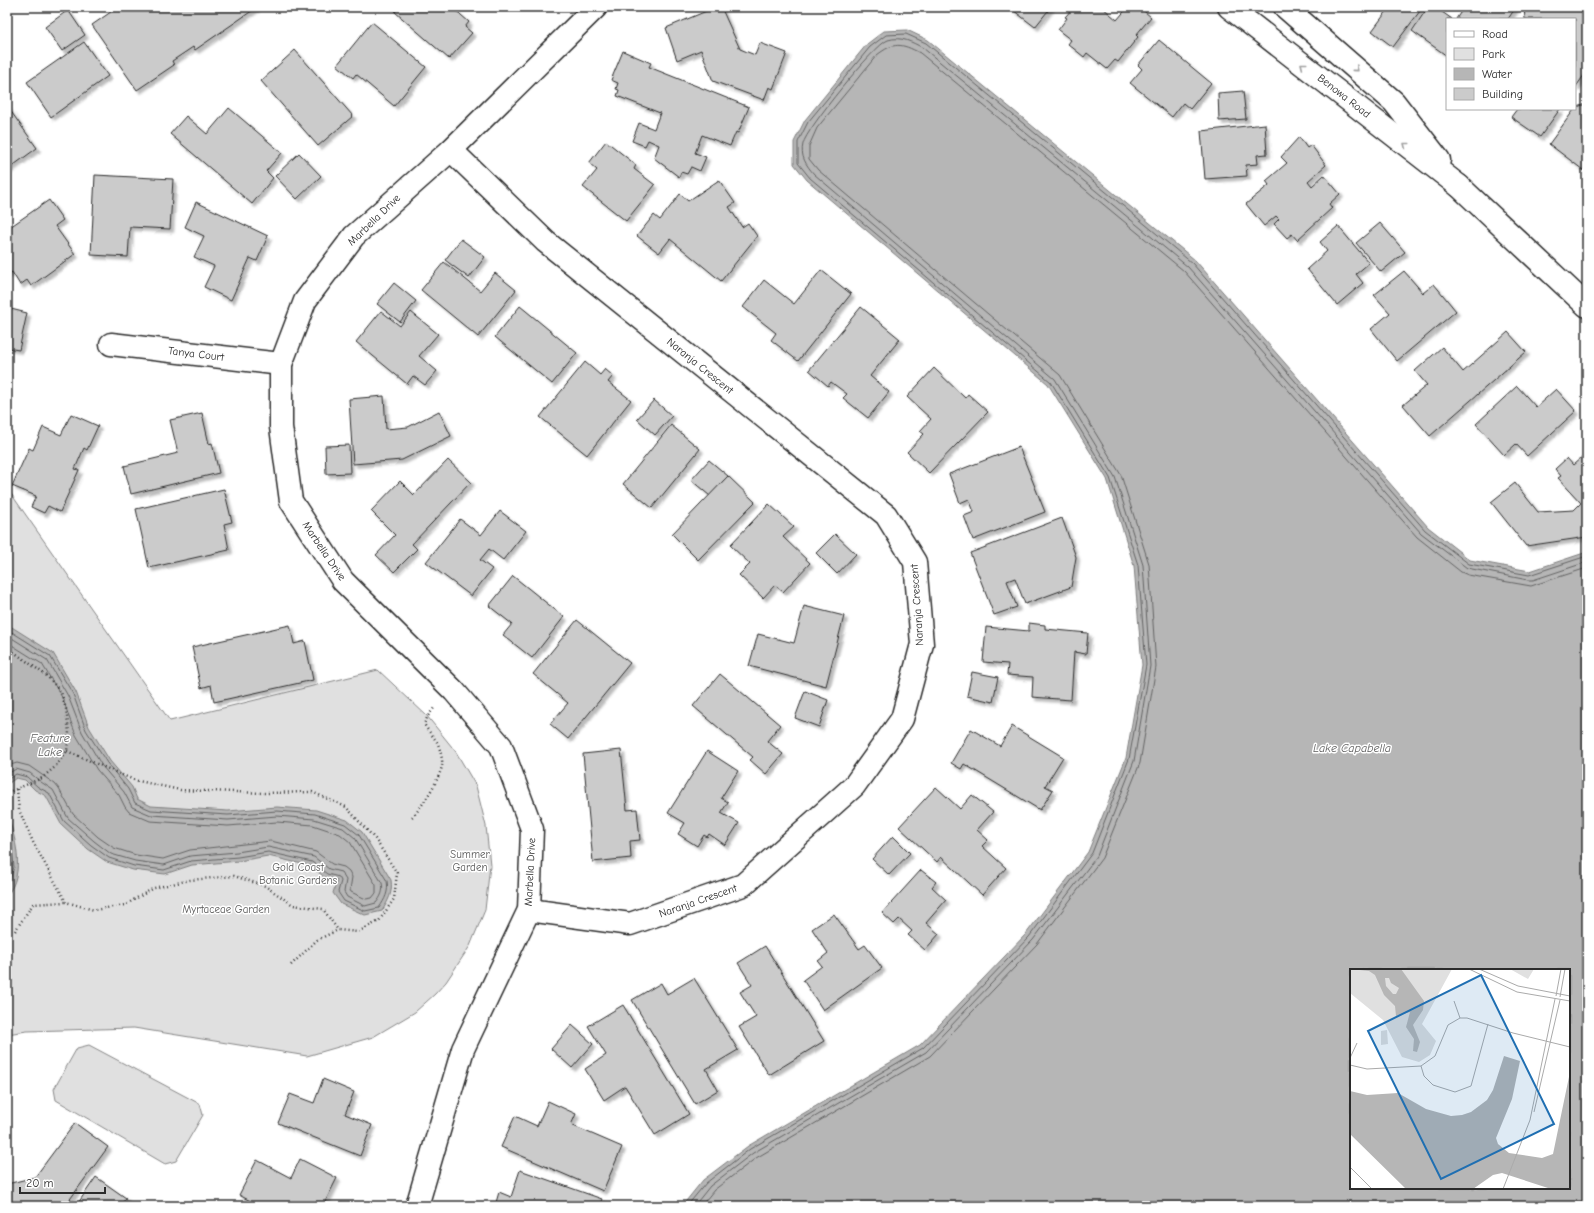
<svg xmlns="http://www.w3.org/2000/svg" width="1594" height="1213" viewBox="0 0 1594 1213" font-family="'Comic Neue',sans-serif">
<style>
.green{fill:#e0e0e0;stroke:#868686}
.water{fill:#b6b6b6;stroke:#7e7e7e;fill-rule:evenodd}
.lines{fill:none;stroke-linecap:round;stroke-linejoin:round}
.shore{stroke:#636363;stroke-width:1}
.building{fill:#cbcbcb;stroke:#2b2b2b;filter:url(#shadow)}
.minor-casing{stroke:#2b2b2b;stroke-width:25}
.tertiary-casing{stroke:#2b2b2b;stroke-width:25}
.path{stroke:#2b2b2b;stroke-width:2.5;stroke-dasharray:1 3;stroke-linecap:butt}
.minor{stroke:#fff;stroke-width:22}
.tertiary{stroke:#fff;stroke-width:22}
.oneway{stroke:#a0a0a0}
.labels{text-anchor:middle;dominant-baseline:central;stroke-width:3;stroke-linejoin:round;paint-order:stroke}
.street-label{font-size:11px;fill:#2b2b2b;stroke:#fff}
.park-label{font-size:11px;fill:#585858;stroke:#fff}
.water-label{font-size:12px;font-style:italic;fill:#5c5c5c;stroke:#fff}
.inset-road{fill:none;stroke:#aaa;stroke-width:1}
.view{fill:#1f6fb2;fill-opacity:0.15;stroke:#1f6fb2;stroke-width:2}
.inset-edge{fill:none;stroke:#2b2b2b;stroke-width:2}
</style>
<defs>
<filter id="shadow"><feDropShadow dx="3.5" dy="3.5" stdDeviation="1" flood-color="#0004"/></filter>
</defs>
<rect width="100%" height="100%" fill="#fff"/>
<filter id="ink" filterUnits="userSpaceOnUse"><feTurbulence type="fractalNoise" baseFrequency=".025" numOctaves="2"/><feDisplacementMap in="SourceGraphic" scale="8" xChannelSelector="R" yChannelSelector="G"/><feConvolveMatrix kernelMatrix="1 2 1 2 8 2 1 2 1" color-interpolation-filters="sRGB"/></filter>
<g filter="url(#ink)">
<g class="green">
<path d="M7 488 170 721 378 670 427 716 456 752 476 786 486 826 490 865 485 910 470 946 446 982 435 994 415 1012 373 1037 307 1056 134 1028 27 1031 7 1034Z"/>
<path d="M89 1045 200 1104 203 1115 176 1161 165 1164 56 1100 54 1089 77 1048Z"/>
</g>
<g class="water">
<path d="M907 30 928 40 1195 260 1428 527 1470 560 1530 571 1587 552V1206H682L703 1180 748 1146 920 1045 1026 934 1088 852 1126 758 1142 665 1134 566 1107 479 1048 384 807 180 794 164V142L805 120 867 44 884 31ZM1351 970H1569V1188H1351Z"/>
<path d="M7 624 53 653 76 692 89 727 110 761 132 787 137 799 151 806 228 811 277 807 316 810 347 820 362 832 391 880C393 893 388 901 382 911L365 915 341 904 333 893 337 880 325 878 311 866 268 856 239 861 192 865 165 874 133 870 107 862 88 849 61 824 46 796 35 790 25 780 16 778 9 783 7 787Z"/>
<path d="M7 812C15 837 26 873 7 895Z"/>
</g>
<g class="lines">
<g class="shore">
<path d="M7 629 50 656 73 694 86 730 107 763 128 789 135 803 151 810 228 815 277 811 315 814 345 824 359 835 387 881C389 892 385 899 379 908L365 911 344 901 338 892 341 881 339 877 327 874 312 862 268 852 238 857 191 861 164 870 134 866 109 858 91 845 64 821 49 793 38 787 27 777 16 774 7 780"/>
<path d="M7 635 47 660 68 696 82 732 102 766 124 792 132 807 151 815 228 820 277 816 314 819 343 828 355 838 382 883C384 891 381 897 376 903L365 906 347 897 344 892 346 880 341 872 329 869 314 857 268 847 237 852 190 856 164 865 135 861 111 854 94 841 68 818 53 790 41 782 30 773 16 769 7 774"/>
<path d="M7 642 42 664 63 699 69 717 76 735 97 770 119 795 125 807 129 812 150 821 228 826 277 822 313 825 340 834 350 842 376 885V893L372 898 366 899 351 892 350 890 352 877 349 871 344 867 332 864 316 852 271 841 190 850 163 859 136 855 114 848 98 837 73 814 59 789 55 784 29 766 17 763 7 766"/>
<path d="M7 825 10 834 14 867 7 889"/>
<path d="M687 1206 706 1183 750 1149 923 1048 1029 937 1092 853 1129 759 1146 665 1138 565 1110 478 1051 382 810 178 798 163V142L808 122 870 47 886 35 906 34 926 43 1192 263 1425 530 1469 564 1529 575 1587 556"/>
<path d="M694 1206 710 1186 753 1153 926 1052 1033 940 1097 856 1134 761 1150 666 1143 565 1115 477 1055 379 814 174C806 165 800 156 803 144 806 129 875 44 888 40 901 36 912 42 923 48L1188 267 1421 533 1467 568 1528 580H1533L1587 562"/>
<path d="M701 1206 714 1190 756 1158 930 1056 1037 944 1102 858 1140 763 1156 667 1149 564 1121 475 1060 375 818 170 809 159V146L817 128 877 55C894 42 901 43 920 53L1184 271 1417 537 1461 572 1468 575 1531 586 1587 568"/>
</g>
</g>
<g class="building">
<path d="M118 7H135L136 8 138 7H255L256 8 195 50 193 47 172 61 174 65 137 90 92 25Z"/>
<path d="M399 7H452L469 22 465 27 472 33 449 59 395 12Z"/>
<path d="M716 7H721L740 49 755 55 760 43 787 53 773 89 769 87 764 100 713 81 701 50 677 60 666 28Z"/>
<path d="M1009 7H1051L1035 27Z"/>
<path d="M1074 7H1102L1117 20 1128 7H1139L1151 17 1136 35 1138 37 1118 62 1115 60 1107 69 1087 53 1084 57 1068 44 1071 40 1058 30 1067 18 1065 17Z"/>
<path d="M1390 7H1423L1393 47 1372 31Z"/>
<path d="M1428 7H1435L1452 19H1447V56L1412 31Z"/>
<path d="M1464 7H1516L1508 19H1456Z"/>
<path d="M1524 7H1586L1587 71 1575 88V19H1525Z"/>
<path d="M68 10 85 35 62 51 45 27Z"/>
<path d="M372 22 426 67 394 106 356 74 353 78 337 65Z"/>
<path d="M1159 40 1211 83 1190 109 1183 103 1172 117 1130 83 1142 69 1138 65Z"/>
<path d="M84 42 108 76 51 117 27 82Z"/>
<path d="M295 50 353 116 318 146 261 81Z"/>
<path d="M623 51 651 63 649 67 749 107 738 133 736 132 730 146 702 135 695 153 706 157 700 171 691 167 687 174 681 172 679 177 654 158 659 145 648 140 645 146 632 141 639 123 654 129 660 113 617 96 619 90 616 89 618 83 611 80Z"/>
<path d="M1243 91 1246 119 1219 121 1218 93Z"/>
<path d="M1587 104V173L1549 144 1576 107Z"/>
<path d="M7 106 37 148 7 170Z"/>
<path d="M229 108 282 153 266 171 273 178 252 204 170 134 186 116 207 134Z"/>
<path d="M1517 109H1560L1540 137 1511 117Z"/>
<path d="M1265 124 1267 154 1257 155 1258 164 1246 165 1247 176 1205 179 1201 131Z"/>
<path d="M1299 137 1307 148 1311 145 1326 165 1308 181 1312 186 1324 175 1340 194 1329 204 1332 208 1297 240 1292 234 1287 238 1274 224 1279 219 1276 216 1264 226 1246 204 1269 185 1266 181 1287 163 1281 157Z"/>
<path d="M606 141 636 165 634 169 655 185 626 221 583 187 597 170 589 163Z"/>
<path d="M299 153 321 176 297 199 275 176Z"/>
<path d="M95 175 173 179 170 229 130 227 128 257 91 255Z"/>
<path d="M719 180 735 203 729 207 742 227 748 223 757 236 721 281 670 239 659 253 637 236 654 215 660 220 680 194 688 201Z"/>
<path d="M49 200 63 220 55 226 75 254 31 286 27 280 20 285 12 272 7 275V229Z"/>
<path d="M196 202 268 236 257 261 250 258 231 300 204 287 214 266 194 257 204 236 185 227Z"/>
<path d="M1380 223 1405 252 1381 272 1356 243Z"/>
<path d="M1338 226 1369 263 1356 274 1363 283 1337 305 1307 269 1327 251 1320 242Z"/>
<path d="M461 239 485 257 469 278 445 260Z"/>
<path d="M444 262 480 291 495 273 516 290 478 337 421 290Z"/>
<path d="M821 270 851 294 798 361 771 340 776 333 743 307 764 280 794 304Z"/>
<path d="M1404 271 1423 293 1434 284 1456 311 1397 361 1371 329 1390 313 1374 295Z"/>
<path d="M394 283 416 301 400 322 377 304Z"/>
<path d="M520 306 577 353 552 384 495 337Z"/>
<path d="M861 307 900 339 870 376 889 392 868 418 843 398 847 394 831 382 828 386 809 370Z"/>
<path d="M7 308 27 313 19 350 7 348Z"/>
<path d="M381 311 400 326 411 312 438 334 419 356 437 371 425 385 413 376 407 384 356 342Z"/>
<path d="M1508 332 1526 352 1430 436 1403 405 1427 385 1415 371 1442 347 1463 372Z"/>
<path d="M585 362 600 375 605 369 613 376 608 382 631 400 587 455 540 417Z"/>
<path d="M934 368 965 398 968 394 988 412 929 473 907 452 924 434 920 431 931 419 907 397Z"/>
<path d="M1517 386 1536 407 1556 389 1576 411 1527 456 1516 444 1504 455 1476 424Z"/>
<path d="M384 396 386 429 408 427 439 411 451 436 402 460 353 464 349 399Z"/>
<path d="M654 400 672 416 655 435 637 419Z"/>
<path d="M202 413 209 444 212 443 219 473 131 494 124 466 178 453 170 420Z"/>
<path d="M71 414 98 426 87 450 84 448 75 469 79 470 60 512 48 506 44 513 31 507 36 496 12 486 29 448 33 450 43 427 61 435Z"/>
<path d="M671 425 700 449 652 508 623 484Z"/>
<path d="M349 445 350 473 326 474 325 446Z"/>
<path d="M1019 447 1045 512 973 540 964 516 974 512 969 499 960 503 949 474Z"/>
<path d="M1582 457 1586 462 1587 460V537L1526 546 1491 502 1515 483 1538 512 1574 510 1581 503 1558 478 1561 476 1555 469 1567 458 1573 465Z"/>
<path d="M448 460 471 482 412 544 417 549 394 572 376 555 395 535 371 511 400 481 414 495Z"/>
<path d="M709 460 728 476 710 496 691 480Z"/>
<path d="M728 476 755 502 698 560 672 534Z"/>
<path d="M224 489 232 522 224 524 229 550 149 568 136 509Z"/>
<path d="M769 504 794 527 783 537 810 563 783 592 775 585 763 598 739 575 750 564 730 545Z"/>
<path d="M500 511 526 531 503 560 489 549 480 560 492 569 471 596 426 562 460 519 481 535Z"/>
<path d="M1062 518 1076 557 1071 587 1025 604 1015 578 1007 581 1017 607 994 615 970 553Z"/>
<path d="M835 534 856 554 837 574 816 553Z"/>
<path d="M513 576 564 617 532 658 503 635 512 624 489 606Z"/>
<path d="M804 606 844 616 826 686 749 666 758 634 794 643Z"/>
<path d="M577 620 630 663 568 739 550 724 568 703 533 674Z"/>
<path d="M1029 623 1045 625V629L1088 633 1086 654 1074 652 1071 700 1032 697 1033 677 1007 675 1008 664 983 662 986 627 1029 631Z"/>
<path d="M290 625 294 644 305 641 313 680 214 702 211 685 201 688 192 647Z"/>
<path d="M972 672 998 677 993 702 967 696Z"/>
<path d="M720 674 780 725 767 741 783 754 766 774 750 760 753 757 693 706Z"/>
<path d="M805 691 828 700 819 727 795 718Z"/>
<path d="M1012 726 1063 757 1045 786 1053 790 1040 810 964 764 961 769 951 763 971 729 1000 746Z"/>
<path d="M621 750 627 810 637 809 640 840 630 841 631 858 593 862 583 754Z"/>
<path d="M707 751 738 771 721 798 728 802 721 813 739 823 725 845 709 834 707 837 704 835 697 846 678 834 685 823 668 813Z"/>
<path d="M936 787 960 809 972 795 993 812 977 830 988 840 982 846 1006 868 982 895 941 857 937 862 899 827Z"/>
<path d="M893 836 910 853 889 875 872 859Z"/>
<path d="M921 870 936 882 932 887 946 900 926 923 939 934 925 950 908 935 912 931 899 919 894 924 882 913Z"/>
<path d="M834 914 859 949 865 945 882 968 823 1010 803 980 822 966 818 961 828 953 812 929Z"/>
<path d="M765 946 824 1041 769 1075 739 1027 756 1017 740 992 752 985 738 963Z"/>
<path d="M694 978 738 1050 706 1069 718 1090 695 1104 632 1000 661 983 667 994Z"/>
<path d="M623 1005 689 1114 655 1135 625 1086 604 1100 585 1069 606 1055 588 1026Z"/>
<path d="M572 1025 593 1044 572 1068 551 1049Z"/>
<path d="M323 1079 354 1092 345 1114 372 1125 360 1156 278 1123 290 1094 314 1103Z"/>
<path d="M548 1101 576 1114 571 1125 622 1147 603 1191 501 1147 515 1116 537 1126Z"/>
<path d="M75 1123 108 1147 65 1206H7V1184L35 1177Z"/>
<path d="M300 1159 337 1178 324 1204 329 1206H260L239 1195 257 1160 291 1178Z"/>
<path d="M520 1170 602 1199 599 1206H495L499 1192 511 1197Z"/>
<path d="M96 1177 126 1198 120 1206H76Z"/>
</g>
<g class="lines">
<defs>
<g id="minor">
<path d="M451 150 546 242 886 515 915 562 922 644 902 719 854 786 743 885 630 924 529 910"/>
<path d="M1459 186 1587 306"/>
<path d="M111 344 281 364"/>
<path d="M417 1206 463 1049 529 910 532 829 501 746 454 691 343 581 291 501 281 427V364L305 301 354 236 451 150 596 7"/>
</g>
<g id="tertiary">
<path d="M1229 7 1459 186"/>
<path d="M1285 7 1394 102 1439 160"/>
</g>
</defs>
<use href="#minor" class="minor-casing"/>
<use href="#tertiary" class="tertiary-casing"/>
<g class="path">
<path d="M7 647 47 676 61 692 66 709 69 732 67 751 55 767 42 778 7 793"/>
<path d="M67 751 134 780 180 790 264 793 312 792 346 807 375 839 397 873 394 899 379 921 358 932 338 930 317 940 290 966"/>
<path d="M17 789 19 810 33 842 66 902"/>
<path d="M412 817C421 809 440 778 442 766 443 760 440 748 437 742 433 736 428 731 424 724L428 716 434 708"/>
<path d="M15 931 33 904 66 902 94 910 125 905 154 888 190 880 234 876 265 886 293 905 323 909 338 930"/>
</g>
<use href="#minor" class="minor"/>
<use href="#tertiary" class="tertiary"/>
</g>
<defs><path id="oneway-chevron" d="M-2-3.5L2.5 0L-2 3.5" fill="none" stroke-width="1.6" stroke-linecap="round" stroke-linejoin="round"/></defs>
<g class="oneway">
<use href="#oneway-chevron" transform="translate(1303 65) rotate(-142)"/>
<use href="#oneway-chevron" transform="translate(1356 69) rotate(41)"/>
<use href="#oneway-chevron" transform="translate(1406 145) rotate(-142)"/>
</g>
</g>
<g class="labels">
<g class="street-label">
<text transform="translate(1344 96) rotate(38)">Benowa Road</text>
<text transform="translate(374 220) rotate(-44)">Marbella Drive</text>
<text transform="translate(196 354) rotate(7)">Tanya Court</text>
<text transform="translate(700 366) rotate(39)">Naranja Crescent</text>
<text transform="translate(324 551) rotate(56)">Marbella Drive</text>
<text transform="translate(917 605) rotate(-94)">Naranja Crescent</text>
<text transform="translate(530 872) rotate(-87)">Marbella Drive</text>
<text transform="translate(698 901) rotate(-19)">Naranja Crescent</text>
</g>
<g class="park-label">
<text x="470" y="854">Summer<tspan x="470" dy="13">Garden</tspan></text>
<text x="298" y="867">Gold Coast<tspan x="298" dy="13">Botanic Gardens</tspan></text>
<text x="226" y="909">Myrtaceae Garden</text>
</g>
<g class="water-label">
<text x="50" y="738">Feature<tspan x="50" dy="14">Lake</tspan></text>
<text x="1352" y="748">Lake Capabella</text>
</g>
</g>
<g transform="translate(1350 969)">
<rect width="220" height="220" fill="#fff"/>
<path d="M102 0 72 55 86 72 80 86 69 93 52 88 33 51 0 24V1ZM160 0H184L178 10ZM37 61 38 75 31 76V62Z" fill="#e0e0e0"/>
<path d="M0 0H51L74 32 73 41 63 56 70 73 67 83 63 82 64 70 56 58 60 43 46 47 45 37 34 26 25 6 19 2ZM35 9H39L41 14 49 19 46 25H43L36 17ZM154 87 170 92 162 130 146 169 148 175 159 184 192 189 203 185 220 103V220L198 219 152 204 143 206 123 220H56L0 165V122L17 126 48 124 76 140 101 147 112 146 121 143 137 131 143 121Z" fill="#b6b6b6" fill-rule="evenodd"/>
<path class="inset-road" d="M119 0 167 23 220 32M129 0 168 17 220 27M206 27 211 0M210 28 215 0M104 32 110 49M0 89 7 74M0 96 17 100 71 97 85 87 98 56 110 49H117L163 64 220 78M71 97 74 107 83 116 105 123 121 117 138 55M184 143 210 31M0 198 22 220M153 220 180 151 205 30"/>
<path class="view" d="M131 6 204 155 91 210 18 62Z"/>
<rect width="220" height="220" class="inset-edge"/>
</g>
<rect width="1594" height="1213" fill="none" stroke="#fff" stroke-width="24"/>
<rect x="12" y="12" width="1570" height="1189" fill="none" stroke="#2b2b2b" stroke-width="1.5" filter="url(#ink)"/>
<rect x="1446" y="18" width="130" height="92" fill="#ffffff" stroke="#aaaaaa"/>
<rect x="1454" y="31" width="20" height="6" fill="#ffffff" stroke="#aaaaaa"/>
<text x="1482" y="38" font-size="12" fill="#2b2b2b">Road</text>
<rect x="1454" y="48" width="20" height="12" fill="#e0e0e0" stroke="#aaaaaa"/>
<text x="1482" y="58" font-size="12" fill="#2b2b2b">Park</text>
<rect x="1454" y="68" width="20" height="12" fill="#b6b6b6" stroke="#aaaaaa"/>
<text x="1482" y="78" font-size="12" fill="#2b2b2b">Water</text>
<rect x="1454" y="88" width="20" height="12" fill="#cbcbcb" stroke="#aaaaaa"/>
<text x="1482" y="98" font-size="12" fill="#2b2b2b">Building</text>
<path d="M20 1187v6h85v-6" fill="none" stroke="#2b2b2b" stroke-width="2"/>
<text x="26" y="1187" font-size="12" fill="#2b2b2b" stroke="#ffffff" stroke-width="3" paint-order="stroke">20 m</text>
</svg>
